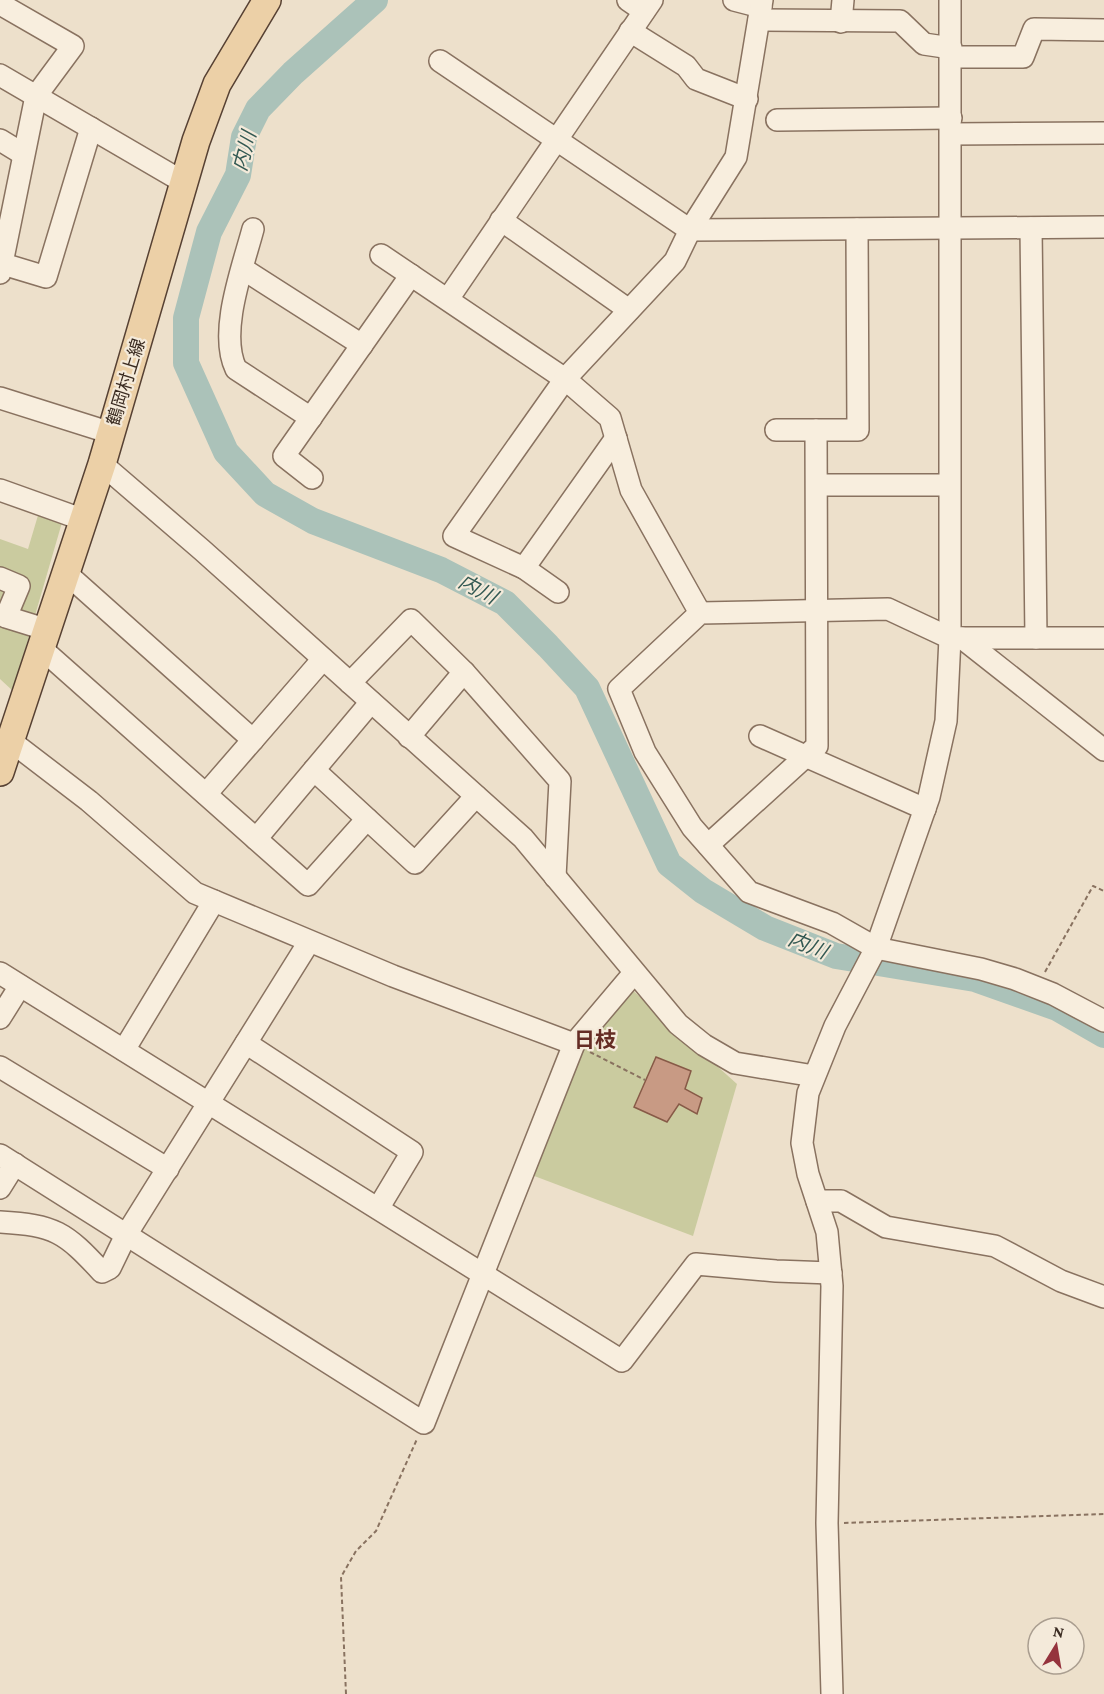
<svg xmlns="http://www.w3.org/2000/svg" width="1104" height="1694" viewBox="0 0 1104 1694" font-family="'Crimson Pro','Noto Sans JP',serif">
<style>
.green{fill:#cacb9f}
.lines{fill:none;stroke-linecap:round;stroke-linejoin:round}
.river{stroke:#abc2b9;stroke-width:26}
.building{fill:#c89a84;stroke:#875a47;stroke-width:1.5}
.minor-casing{stroke:#897260;stroke-width:24}
.major-casing{stroke:#574133;stroke-width:30}
.path{stroke:#897260;stroke-width:2;stroke-dasharray:4.5 3;stroke-linecap:butt}
.minor{stroke:#f8eede;stroke-width:21}
.major{stroke:#ecd0a7;stroke-width:27}
.labels{text-anchor:middle;dominant-baseline:central;stroke-width:4.5;stroke-linejoin:round;paint-order:stroke}
.street-label{font-size:18px;fill:#3b2c22;stroke:#f4eada}
.water-label{font-size:20px;font-style:italic;fill:#335953;stroke:#f4eada}
.quarter-label{font-size:21px;font-weight:bold;fill:#652c24;stroke:#f4eada}
</style>
<rect width="100%" height="100%" fill="#ede0cb"/>
<g class="green">
<path d="M39 512 63 519 13 691 0 679V539L28 549Z"/>
<path d="M629 987 737 1084 693 1236 529 1174 581 1042Z"/>
</g>
<g class="lines">
<path class="river" d="M375 0 293 73 258 109 244 137 238 175 209 232 186 318V363L226 452 265 494 313 521 441 570 505 603 548 646 587 688 669 864 703 891 765 928 836 956 975 979 1057 1008 1104 1035"/>
</g>
<path class="building" d="M656 1057 691 1071 685 1089 702 1098 697 1114 679 1104 667 1122 634 1107Z"/>
<g class="lines">
<defs>
<g id="minor">
<path d="M628 0 644 11"/>
<path d="M734 0 761 7"/>
<path d="M0 4 73 46 36 96 0 273"/>
<path d="M759 20 900 21 924 44 951 48"/>
<path d="M841 22 843 0"/>
<path d="M630 31 686 66 696 79 747 99"/>
<path d="M951 57H1023L1034 29 1104 30"/>
<path d="M440 61 690 230 1104 227"/>
<path d="M0 75 185 183"/>
<path d="M777 120 951 118"/>
<path d="M951 134 1104 133"/>
<path d="M0 140 23 154"/>
<path d="M501 220 629 310"/>
<path d="M1031 228 1036 638"/>
<path d="M253 229C243 267 218 332 236 369L311 418"/>
<path d="M381 255 565 379 610 418 631 490 700 613"/>
<path d="M3 264 46 277 91 128"/>
<path d="M243 269 362 345"/>
<path d="M448 299 652 0"/>
<path d="M0 398 111 433"/>
<path d="M776 430H858L857 229"/>
<path d="M102 464 202 550 523 838 678 1024 704 1045 735 1063 814 1076"/>
<path d="M312 478 284 456 411 275"/>
<path d="M817 485H949"/>
<path d="M0 490 84 520"/>
<path d="M524 568 616 438"/>
<path d="M67 574 253 740"/>
<path d="M0 578 19 586 6 617 48 630"/>
<path d="M558 592 524 568 454 536 565 379 675 261 690 230 736 157 762 0"/>
<path d="M962 638 1104 750"/>
<path d="M1104 638H950L888 609 700 613 619 689 645 752 692 827 749 892 832 923 876 948 981 969 1015 979 1053 994 1104 1021"/>
<path d="M42 649 308 885 367 819"/>
<path d="M350 683 411 620 464 672 560 781 555 877"/>
<path d="M760 736 925 809"/>
<path d="M409 737 464 672"/>
<path d="M12 742 89 801 195 893 393 976 574 1044"/>
<path d="M314 770 415 863 476 796"/>
<path d="M206 794 323 659"/>
<path d="M256 839 371 702"/>
<path d="M708 845 817 746 816 430"/>
<path d="M0 973 622 1361 696 1264 776 1271 831 1273"/>
<path d="M0 1018 20 986"/>
<path d="M246 1043 412 1152 379 1207"/>
<path d="M124 1050 214 901"/>
<path d="M0 1067 168 1169"/>
<path d="M0 1155 424 1423 574 1044 634 973"/>
<path d="M0 1188 15 1164"/>
<path d="M817 1201H841L886 1227 995 1246 1061 1281 1104 1297"/>
<path d="M0 1222C55 1225 65 1232 102 1272L110 1268 126 1235 309 942"/>
<path d="M832 1694 827 1523 832 1286 827 1232 808 1174 802 1143 808 1093 835 1026 876 948 929 797 946 721 950 638V0"/>
</g>
<path id="major" d="M0 772 102 464 196 141 217 84 267 0"/>
</defs>
<use href="#minor" class="minor-casing"/>
<use href="#major" class="major-casing"/>
<g class="path">
<path d="M1045 972 1093 886 1104 891"/>
<path d="M590 1052 645 1080"/>
<path d="M844 1523 1104 1514"/>
<path d="M346 1694 341 1577 356 1551 376 1531 417 1439"/>
</g>
<use href="#minor" class="minor"/>
<use href="#major" class="major"/>
</g>
<g class="labels">
<g class="street-label">
<text transform="translate(126 382) rotate(-73)">鶴岡村上線</text>
</g>
<g class="water-label">
<text transform="translate(244 151) rotate(-75)">内川</text>
<text transform="translate(478 589) rotate(28)">内川</text>
<text transform="translate(808 945) rotate(22)">内川</text>
</g>
<g class="quarter-label">
<text x="595" y="1040">日枝</text>
</g>
</g>
<g transform="translate(1056 1646) rotate(11)"><circle r="28" fill="#f4eada" stroke="#aa9e90" stroke-width="1.5"/>
<path d="M0-4.5L10 22L0 15L-10 22Z" fill="#95333d"/>
<text y="-9" font-size="16" font-weight="bold" text-anchor="middle" fill="#3b2c22">N</text>
</g>
</svg>
